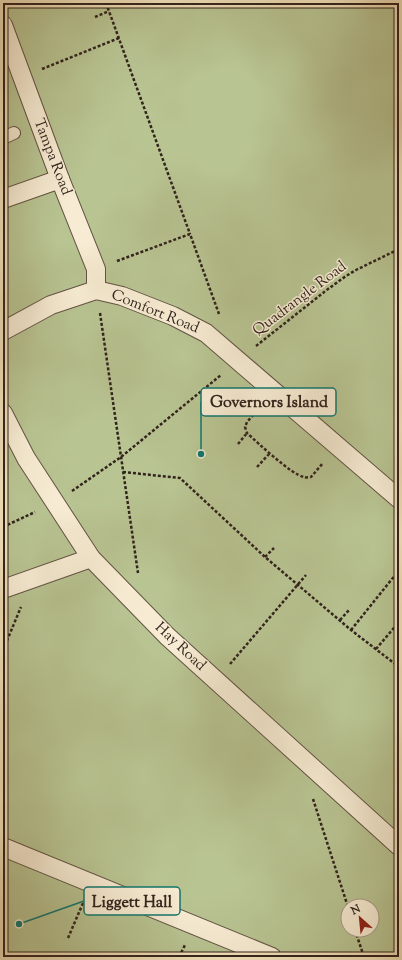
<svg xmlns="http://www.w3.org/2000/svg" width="402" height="960" viewBox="0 0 402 960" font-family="'Sorts Mill Goudy',serif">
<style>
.green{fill:#b8c492;stroke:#757458;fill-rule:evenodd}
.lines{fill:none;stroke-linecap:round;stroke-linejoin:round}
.service-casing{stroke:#625344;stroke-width:14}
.pedestrian-casing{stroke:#625344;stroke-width:20}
.path{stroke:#32231d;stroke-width:2.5;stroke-dasharray:3 2;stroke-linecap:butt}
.service{stroke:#f7ecd3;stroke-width:12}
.pedestrian{stroke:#f7ecd3;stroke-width:18}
.labels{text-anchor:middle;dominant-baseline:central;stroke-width:3;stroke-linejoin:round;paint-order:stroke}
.street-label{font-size:15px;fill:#32231d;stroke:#f7ecd3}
.leader{fill:none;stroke:#0f766e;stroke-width:1.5}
.callout-dot{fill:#0f766e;stroke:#f7ecd3;stroke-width:1.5}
.callout{fill:#f7ecd3;stroke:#0f766e;stroke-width:1.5}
.callout-label{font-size:16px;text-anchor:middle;font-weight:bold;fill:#32231d}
</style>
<rect width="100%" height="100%" fill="#f2e2bb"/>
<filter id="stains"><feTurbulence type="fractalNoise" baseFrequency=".005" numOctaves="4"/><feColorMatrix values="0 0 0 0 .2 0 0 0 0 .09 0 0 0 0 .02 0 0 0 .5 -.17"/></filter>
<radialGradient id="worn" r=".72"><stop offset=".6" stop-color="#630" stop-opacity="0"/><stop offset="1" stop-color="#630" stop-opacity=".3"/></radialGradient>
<path class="green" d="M3 3H399V957H3ZM348 906H372V930H348Z"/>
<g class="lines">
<defs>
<path id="service" d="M3 138 14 133"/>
<g id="pedestrian">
<path d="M3 25 60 179 96 269V290"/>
<path d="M3 199 60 179"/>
<path d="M3 331 51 305 96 290 122 296 173 316 206 333 399 499"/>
<path d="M3 413 26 458 91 558 167 636 399 846"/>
<path d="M3 589 91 558"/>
<path d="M3 847 272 957"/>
</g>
</defs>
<use href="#service" class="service-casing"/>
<use href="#pedestrian" class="pedestrian-casing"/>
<g class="path">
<path d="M106 3 190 234"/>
<path d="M95 17 109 11"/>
<path d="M42 69 119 38"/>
<path d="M117 261 190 234 219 314"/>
<path d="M100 313 138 573"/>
<path d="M256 346 328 289 346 276 356 270 399 249"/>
<path d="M260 407 247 422 245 427 247 433C258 443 292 475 304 477 306 478 309 477 311 477L323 463"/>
<path d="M238 444 247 433"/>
<path d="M257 467 270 453"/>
<path d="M123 472 180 478 265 557 351 630 399 667"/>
<path d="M72 491 121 457 221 375"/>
<path d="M3 527 35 512"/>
<path d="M265 557 274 548"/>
<path d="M340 620 349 610"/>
<path d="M351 630 392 579 398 572 399 561"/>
<path d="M376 649 399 622"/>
<path d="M3 650 21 607"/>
<path d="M230 664 306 575"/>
<path d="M313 799 348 907"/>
<path d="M355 930 364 957"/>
<path d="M68 938 83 903"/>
<path d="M179 957 185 945"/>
</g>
<use href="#service" class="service"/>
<use href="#pedestrian" class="pedestrian"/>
</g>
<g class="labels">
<g class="street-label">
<text transform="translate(52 157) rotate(69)">Tampa Road</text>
<text transform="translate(300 299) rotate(-37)">Quadrangle Road</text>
<text transform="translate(155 312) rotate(22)">Comfort Road</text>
<text transform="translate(180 647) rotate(43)">Hay Road</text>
</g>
</g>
<path class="leader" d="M201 454L201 402M19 924L84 901"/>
<g class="callout-dot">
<circle cx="201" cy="454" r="4"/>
<circle cx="19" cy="924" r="4"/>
</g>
<g class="callout">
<rect x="201" y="388" width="135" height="28" rx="4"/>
<rect x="84" y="887" width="96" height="28" rx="4"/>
</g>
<g class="callout-label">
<text x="269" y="407">Governors Island</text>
<text x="132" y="907">Liggett Hall</text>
</g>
<rect width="402" height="960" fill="none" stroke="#f2e2bb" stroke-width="16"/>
<rect x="4" y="4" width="394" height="952" fill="none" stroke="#32231d" stroke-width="2"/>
<rect x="8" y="8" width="386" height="944" fill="none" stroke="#32231d"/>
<g transform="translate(360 918) rotate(333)"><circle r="19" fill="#f7ecd3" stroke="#a89c8a"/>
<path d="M0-3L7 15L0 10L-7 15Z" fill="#8f2418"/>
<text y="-6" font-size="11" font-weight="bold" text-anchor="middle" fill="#32231d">N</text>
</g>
<rect width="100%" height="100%" filter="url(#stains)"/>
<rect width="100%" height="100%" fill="url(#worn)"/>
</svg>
